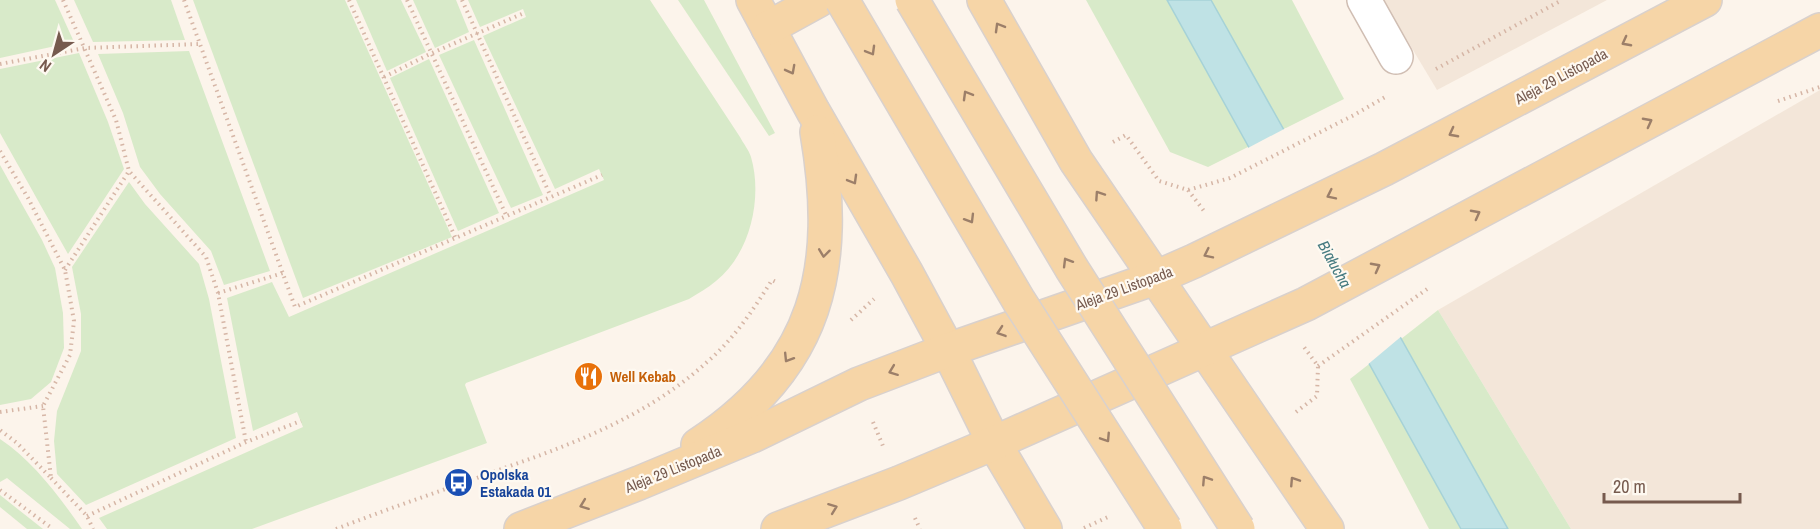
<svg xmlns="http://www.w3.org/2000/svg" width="1820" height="529" viewBox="0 0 1820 529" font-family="'Archivo Narrow',sans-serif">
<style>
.residential{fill:#f3e6d9}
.green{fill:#d8eac9}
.water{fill:#bfe2e5;stroke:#a6d2d7;stroke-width:1.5}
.pier{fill:#fcf4eb}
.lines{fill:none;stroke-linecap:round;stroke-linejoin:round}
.street-casing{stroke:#d0beb3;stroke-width:36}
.primary-casing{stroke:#d9d1cd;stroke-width:36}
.path{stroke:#d6b6a6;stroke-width:4;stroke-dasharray:1.5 4.5;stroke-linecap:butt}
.street{stroke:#fff;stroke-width:33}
.primary{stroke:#f6d5a7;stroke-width:33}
.primary-bridge-casing{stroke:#d9d1cd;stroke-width:36;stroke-linecap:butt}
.primary-bridge{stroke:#f6d5a7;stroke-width:33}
.oneway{stroke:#9c7f69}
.labels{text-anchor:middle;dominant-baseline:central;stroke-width:4.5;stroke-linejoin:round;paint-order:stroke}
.street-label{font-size:15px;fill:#765a4e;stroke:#fef9f1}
.food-label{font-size:15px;font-weight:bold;fill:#c56008;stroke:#fef9f1;text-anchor:start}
.transit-label{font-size:15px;font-weight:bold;fill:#164399;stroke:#fef9f1;text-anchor:start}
.water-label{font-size:16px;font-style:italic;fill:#467b81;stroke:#fef9f1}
</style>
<rect width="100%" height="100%" fill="#fcf4eb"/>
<g class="residential">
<path d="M1383 0H1607L1437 90Z"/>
<path d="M1820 90V529H1571L1438 310Z"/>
</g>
<g class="green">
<path d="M0 0H55L74 42 0 58Z"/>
<path d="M74 0H171L185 40 93 42Z"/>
<path d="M193 0H345L452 237 303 298Z"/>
<path d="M356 0H401L426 52 387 71Z"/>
<path d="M413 0H456L469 32 435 48Z"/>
<path d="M468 0H650L740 137C743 143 749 150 751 157 763 198 750 254 716 281 708 288 698 293 689 299L466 383 465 385 487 443 252 529H107L99 518 303 427 297 412 253 431 227 298 272 282 289 317 604 180 599 169 555 189 483 36 526 17 523 9 480 27Z"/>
<path d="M678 0H704L775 133 769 136Z"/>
<path d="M1086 0H1292L1344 99 1208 167 1170 152Z"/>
<path d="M474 40 543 195 511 208 439 55Z"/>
<path d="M189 51 270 271 224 285 211 251 160 194 140 167 123 113 98 54Z"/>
<path d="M79 53 108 122 124 169 68 254 0 133V69Z"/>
<path d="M429 59 499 213 458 231 390 78Z"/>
<path d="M0 165 42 240 55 268 63 313 64 348 51 382 31 399 0 405Z"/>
<path d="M129 182 145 204 199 264 209 299 236 438 86 505 57 474 54 441 57 411 81 351V314L72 267Z"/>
<path d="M1438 310 1571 529H1429L1350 379Z"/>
<path d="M0 439C33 461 59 496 82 529H70L7 478 0 482Z"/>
<path d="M0 495 43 529H27L0 507Z"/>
</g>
<path class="water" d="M1167 0H1211L1508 529H1461Z"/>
<path class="pier" d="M1286 128 1403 335 1366 366 1246 149Z"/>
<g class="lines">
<defs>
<path id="street" d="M1364 0 1396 57"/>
<g id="primary">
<path d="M753 0 813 111 907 274 948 350 994 443 1045 529"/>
<path d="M984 0 1076 161 1327 529"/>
<path d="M768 28 819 0"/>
<path d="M698 445C819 366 840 268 817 132"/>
<path d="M521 529 639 483 752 436 859 384 948 350 1155 278 1194 261 1384 169 1705 0"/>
<path d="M778 529 899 483 994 443 1306 304 1820 30"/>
</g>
</defs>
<use href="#street" class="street-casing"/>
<use href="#primary" class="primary-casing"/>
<g class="path">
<path d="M63 0 116 120 129 171 206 257 218 293 246 442"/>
<path d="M184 0 295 307 602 175"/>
<path d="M349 0 456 239"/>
<path d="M407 0 507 217"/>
<path d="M462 0 551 197"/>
<path d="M0 64 85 48 200 44"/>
<path d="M1436 69 1562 0"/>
<path d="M384 77 432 53 524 13"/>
<path d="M1778 101 1820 87"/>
<path d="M1113 142 1126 135 1159 181 1188 190 1230 178 1354 115 1387 96"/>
<path d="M0 151 28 198 65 270 74 321 70 355 43 406 51 478 17 443 0 430"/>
<path d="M1188 190 1204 211"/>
<path d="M65 270 129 171"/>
<path d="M218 293 283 273"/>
<path d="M851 320 874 299"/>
<path d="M1318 366 1430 287"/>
<path d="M0 412 43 406"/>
<path d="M1296 412 1317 396 1318 366 1304 347"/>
<path d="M873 422 883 446"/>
<path d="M51 478 87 516 93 529"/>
<path d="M0 490 53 529"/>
<path d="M87 516 246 442 301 421"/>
<path d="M915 518 920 529"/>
<path d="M1084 528 1110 516"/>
<path d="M336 529C392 507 450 488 507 467 579 442 650 414 707 362 734 339 753 310 772 280L778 283"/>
</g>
<use href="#street" class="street"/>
<use href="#primary" class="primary"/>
<defs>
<g id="primary-bridge">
<path d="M842 0 1019 301 1165 529"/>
<path d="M912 0 1072 269 1238 529"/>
</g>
</defs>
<use href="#primary-bridge" class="primary-bridge-casing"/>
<use href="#primary-bridge" class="primary-bridge"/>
</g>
<defs><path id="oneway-chevron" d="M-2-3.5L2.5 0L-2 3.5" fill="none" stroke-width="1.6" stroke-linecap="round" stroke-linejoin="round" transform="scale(1.5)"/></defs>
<g class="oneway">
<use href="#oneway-chevron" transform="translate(999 27) rotate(-120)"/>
<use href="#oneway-chevron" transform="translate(1626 42) rotate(152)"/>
<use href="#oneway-chevron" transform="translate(871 51) rotate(60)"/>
<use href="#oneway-chevron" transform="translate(791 70) rotate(62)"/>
<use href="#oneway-chevron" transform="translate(967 95) rotate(-120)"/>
<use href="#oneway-chevron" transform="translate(1648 122) rotate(-28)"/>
<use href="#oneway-chevron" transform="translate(1453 133) rotate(152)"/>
<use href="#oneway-chevron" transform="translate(853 180) rotate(60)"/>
<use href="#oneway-chevron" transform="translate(1099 195) rotate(-124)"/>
<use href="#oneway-chevron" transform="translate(1331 195) rotate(154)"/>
<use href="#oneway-chevron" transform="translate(1476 214) rotate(-28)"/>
<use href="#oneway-chevron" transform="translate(970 219) rotate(59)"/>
<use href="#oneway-chevron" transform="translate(824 253) rotate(97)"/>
<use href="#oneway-chevron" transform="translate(1208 254) rotate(154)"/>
<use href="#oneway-chevron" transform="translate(1067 262) rotate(-121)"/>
<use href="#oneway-chevron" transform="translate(1376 267) rotate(-28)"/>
<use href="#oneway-chevron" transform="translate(1001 332) rotate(161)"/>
<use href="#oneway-chevron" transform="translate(788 358) rotate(122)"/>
<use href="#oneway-chevron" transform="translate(893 371) rotate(159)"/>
<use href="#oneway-chevron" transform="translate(1106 438) rotate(57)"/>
<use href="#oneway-chevron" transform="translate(1206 480) rotate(-123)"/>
<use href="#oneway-chevron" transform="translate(1294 481) rotate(-123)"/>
<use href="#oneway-chevron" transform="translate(584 505) rotate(159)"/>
<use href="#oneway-chevron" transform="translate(833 508) rotate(-21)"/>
</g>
<defs>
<symbol id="restaurant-disc" viewBox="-11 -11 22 22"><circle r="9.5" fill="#e8710a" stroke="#fef9f1"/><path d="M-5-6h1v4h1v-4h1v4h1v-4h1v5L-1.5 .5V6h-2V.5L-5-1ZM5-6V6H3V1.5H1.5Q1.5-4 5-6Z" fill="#fff"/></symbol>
<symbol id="bus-disc" viewBox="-11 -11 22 22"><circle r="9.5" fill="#1a4fb4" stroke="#fef9f1"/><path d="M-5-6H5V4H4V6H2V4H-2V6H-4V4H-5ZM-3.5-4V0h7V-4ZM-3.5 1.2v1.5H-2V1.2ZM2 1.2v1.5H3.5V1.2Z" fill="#fff"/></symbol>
</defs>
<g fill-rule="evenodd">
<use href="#restaurant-disc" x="572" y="360" width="33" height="33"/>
<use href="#bus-disc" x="442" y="466" width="33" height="33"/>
</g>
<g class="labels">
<g class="street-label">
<text transform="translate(1561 76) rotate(-28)">Aleja 29 Listopada</text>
<text transform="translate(1124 288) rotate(-20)">Aleja 29 Listopada</text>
<text transform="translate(673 469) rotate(-22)">Aleja 29 Listopada</text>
</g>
<g class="food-label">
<text x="610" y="376">Well Kebab</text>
</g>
<g class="transit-label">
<text x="480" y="474">Opolska<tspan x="480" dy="17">Estakada 01</tspan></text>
</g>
<g class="water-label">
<text transform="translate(1335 264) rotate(61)">Białucha</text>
</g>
</g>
<g transform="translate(54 54) rotate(216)" stroke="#fef9f1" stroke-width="4.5" paint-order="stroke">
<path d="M0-4.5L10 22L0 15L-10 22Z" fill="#765a4e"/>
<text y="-9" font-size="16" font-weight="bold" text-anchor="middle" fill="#765a4e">N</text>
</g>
<path d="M1604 493v9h136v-9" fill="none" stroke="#765a4e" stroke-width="3"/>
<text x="1613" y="493" font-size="18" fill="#765a4e" stroke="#fef9f1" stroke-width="4.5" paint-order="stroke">20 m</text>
</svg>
